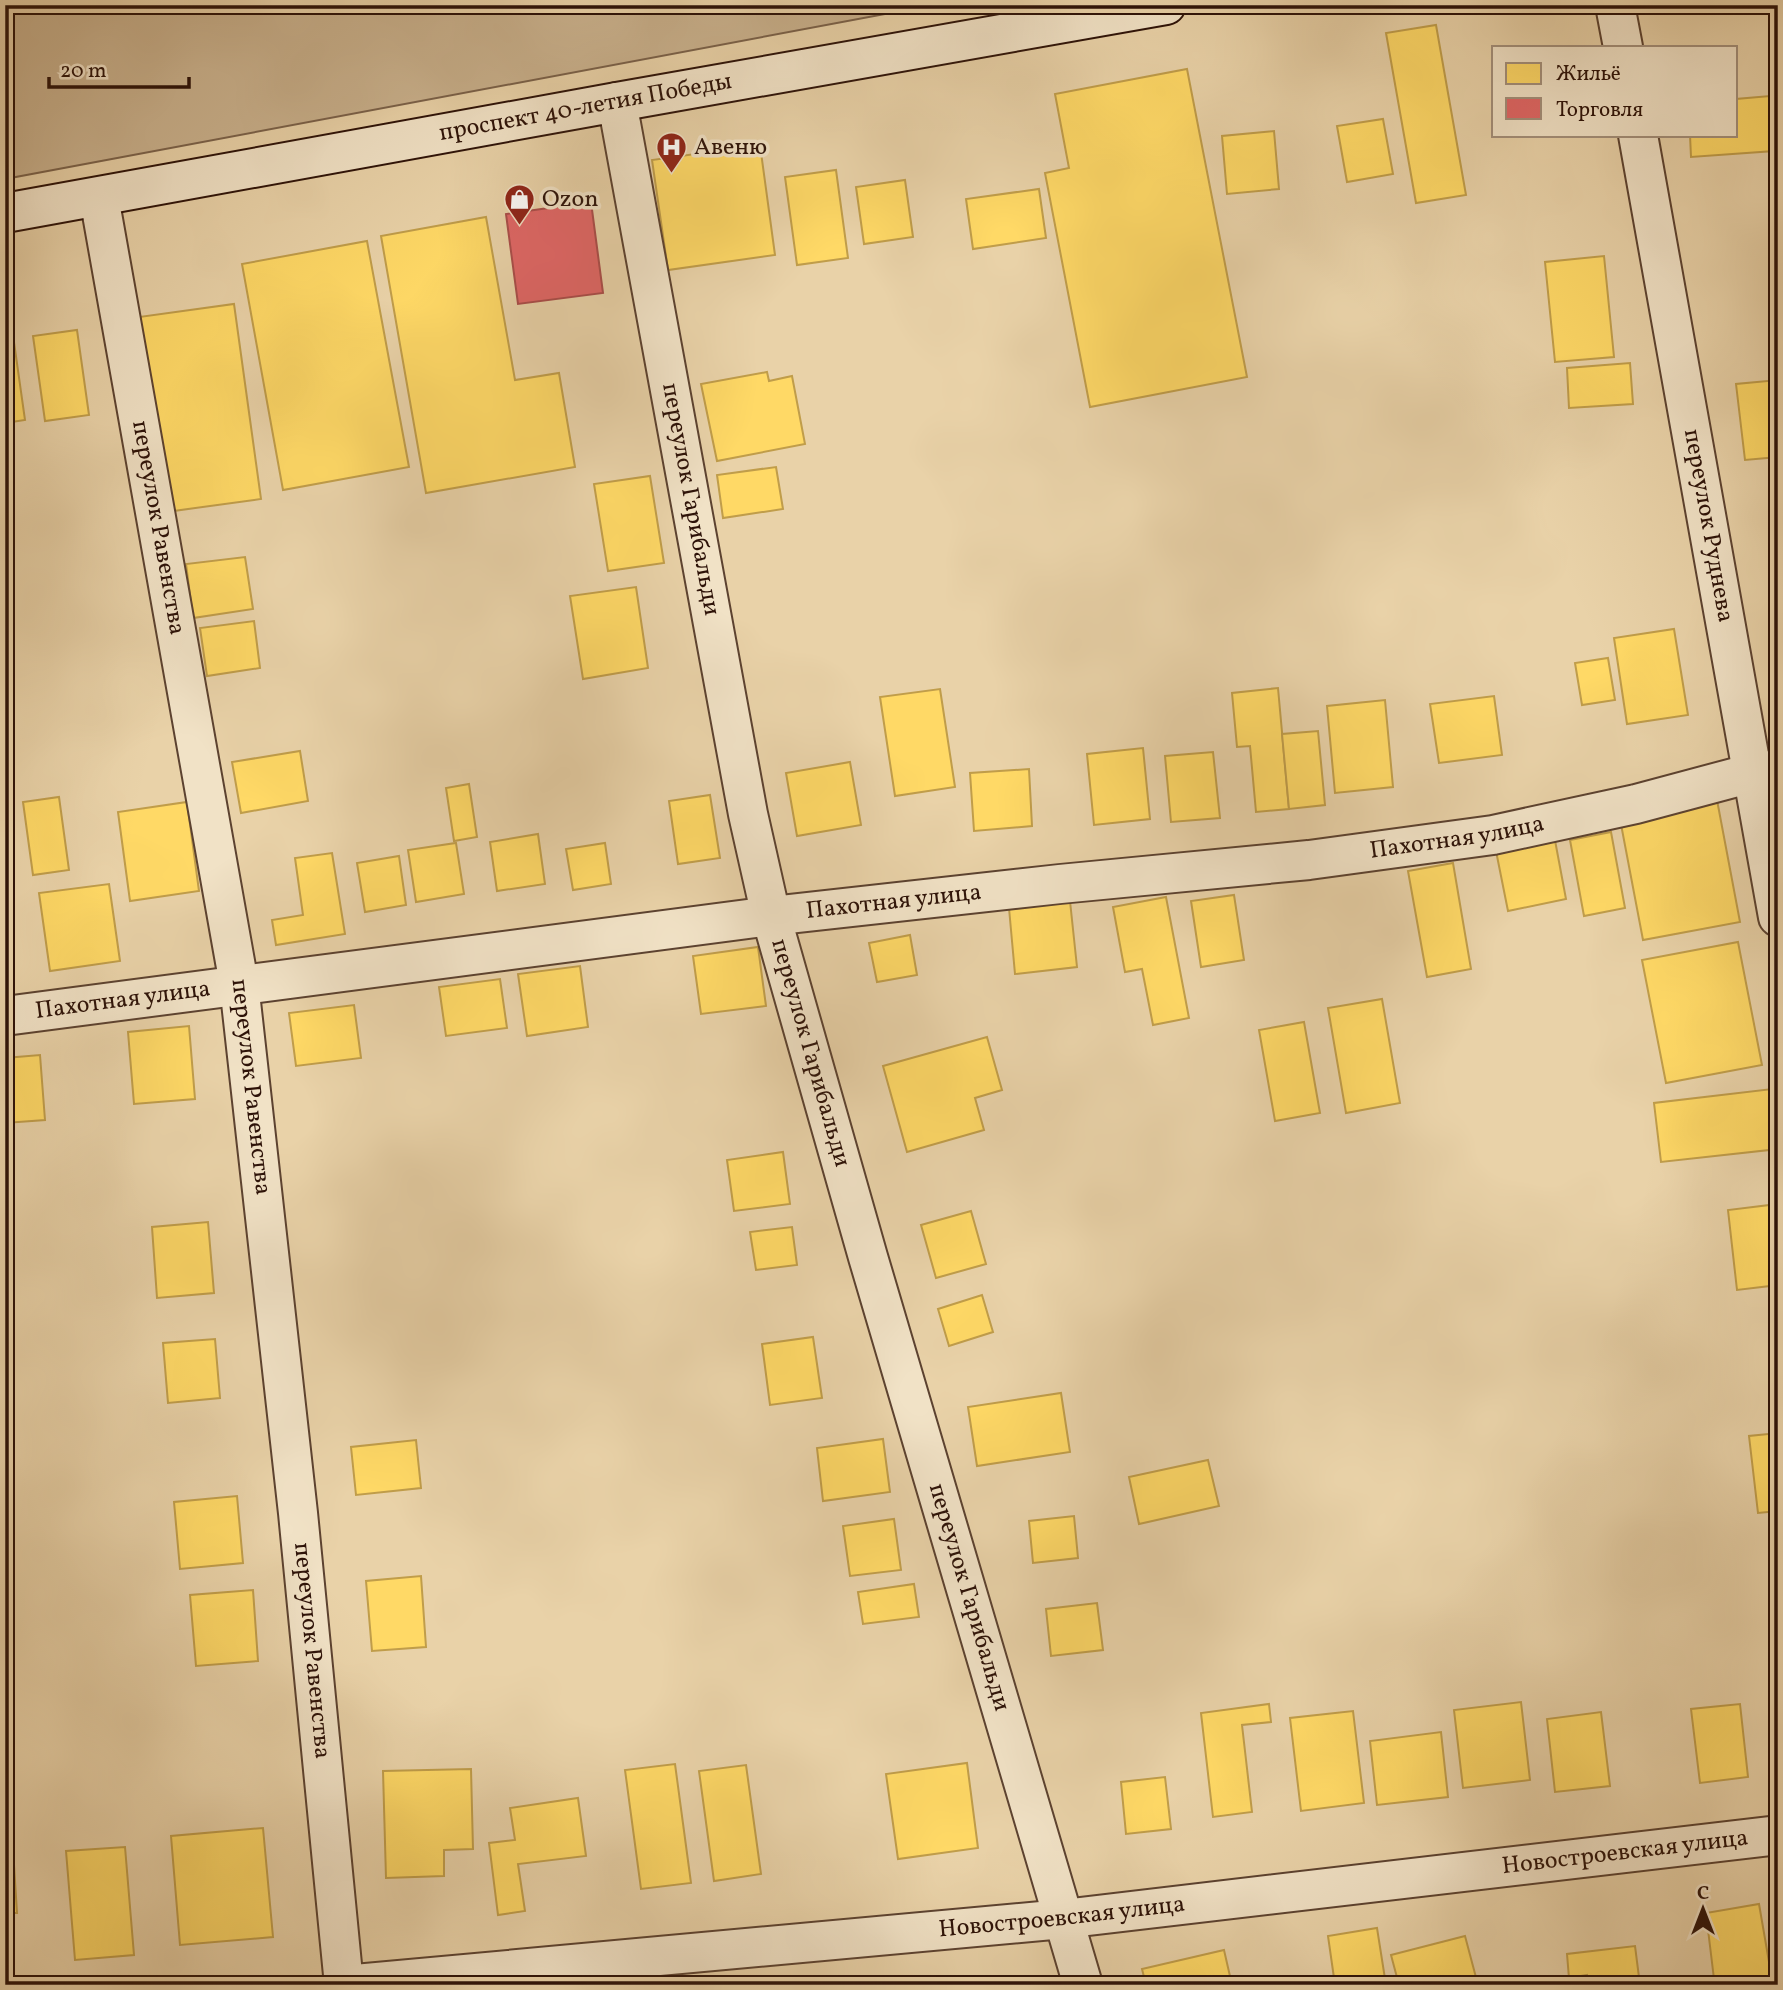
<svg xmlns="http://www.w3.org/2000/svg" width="1783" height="1990" viewBox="0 0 1783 1990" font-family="Vollkorn,serif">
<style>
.green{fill:#c9b18d;stroke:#7b624a;stroke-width:2}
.homes{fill:#ffd966;stroke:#c09d4a;stroke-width:2}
.shops{fill:#e06666;stroke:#aa4d4a;stroke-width:2}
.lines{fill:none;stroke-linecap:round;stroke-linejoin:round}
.minor-casing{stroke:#5c4230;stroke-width:42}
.secondary-casing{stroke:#2d1208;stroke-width:42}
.minor{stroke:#f1e2c6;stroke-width:38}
.secondary{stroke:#f1e2c6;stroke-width:38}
.labels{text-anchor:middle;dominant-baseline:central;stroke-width:7;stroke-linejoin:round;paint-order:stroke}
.street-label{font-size:24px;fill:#2d1208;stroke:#f1e2c6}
.poi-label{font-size:24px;fill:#2d1208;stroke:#f1e2c6;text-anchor:start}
</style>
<rect width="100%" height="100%" fill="#e9d2a8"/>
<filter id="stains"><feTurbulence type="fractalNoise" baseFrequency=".00286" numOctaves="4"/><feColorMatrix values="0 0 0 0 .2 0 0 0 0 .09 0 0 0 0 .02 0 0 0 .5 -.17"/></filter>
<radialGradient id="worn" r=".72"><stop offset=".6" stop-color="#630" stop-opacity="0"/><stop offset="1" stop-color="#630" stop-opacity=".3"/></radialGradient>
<path class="green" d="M45 5H933L5 179V13Z"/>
<g class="homes">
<path d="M1436 25 1466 195 1416 203 1386 33Z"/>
<path d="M1187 69 1247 377 1090 407 1045 173 1069 168 1055 94Z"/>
<path d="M1770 96 1774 151 1691 157 1690 135H1736V99Z"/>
<path d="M1383 119 1393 174 1347 182 1337 126Z"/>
<path d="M1274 131 1279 189 1227 194 1222 136Z"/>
<path d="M760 145 775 255 668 270 652 160Z"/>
<path d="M836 170 848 258 797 265 785 177Z"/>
<path d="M905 180 913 237 864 244 856 187Z"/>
<path d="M1039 189 1046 238 973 249 966 199Z"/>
<path d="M486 217 515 380 559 373 575 467 426 493 381 236Z"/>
<path d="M367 241 409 467 283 490 242 264Z"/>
<path d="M1604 256 1614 357 1555 362 1545 262Z"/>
<path d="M234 304 261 499 166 512 139 317Z"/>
<path d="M5 328H12L25 420 5 423Z"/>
<path d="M77 330 89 415 45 421 33 336Z"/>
<path d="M1630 363 1633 404 1569 408 1567 368Z"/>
<path d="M767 372 769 381 792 376 805 444 717 461 701 384Z"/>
<path d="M1778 380V457L1745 460 1736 384Z"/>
<path d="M776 467 783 509 723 518 717 475Z"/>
<path d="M650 476 664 563 608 571 594 484Z"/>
<path d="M245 557 253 609 193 618 186 564Z"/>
<path d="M636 587 648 668 583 679 570 596Z"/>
<path d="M254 621 260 668 207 676 200 628Z"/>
<path d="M1674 629 1688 715 1627 724 1614 638Z"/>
<path d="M1608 658 1615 700 1582 705 1575 663Z"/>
<path d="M1278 688 1289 809 1256 812 1250 746 1237 747 1232 693Z"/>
<path d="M940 689 955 787 895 796 880 697Z"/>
<path d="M1494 696 1502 755 1439 763 1430 704Z"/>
<path d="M1385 700 1393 787 1335 793 1327 706Z"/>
<path d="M1318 731 1325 805 1289 809 1282 734Z"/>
<path d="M1143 748 1150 819 1094 825 1087 754Z"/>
<path d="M300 751 308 801 241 813 232 762Z"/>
<path d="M1213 752 1220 818 1171 822 1165 756Z"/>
<path d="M850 762 861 825 797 836 786 773Z"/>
<path d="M1029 769 1032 826 974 831 970 773Z"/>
<path d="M469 784 477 837 454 841 446 788Z"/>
<path d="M710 795 720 858 678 864 669 801Z"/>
<path d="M59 797 69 870 33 875 23 802Z"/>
<path d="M1717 800 1740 922 1643 940 1620 819Z"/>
<path d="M187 802 199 891 130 901 118 812Z"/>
<path d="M1611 832 1625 908 1584 916 1570 840Z"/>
<path d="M538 834 545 884 497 891 490 842Z"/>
<path d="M1554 835 1566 899 1508 911 1495 846Z"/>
<path d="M456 843 464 894 416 902 408 850Z"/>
<path d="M605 843 611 884 573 890 566 849Z"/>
<path d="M332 853 345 934 276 945 272 920 303 915 295 858Z"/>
<path d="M399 856 406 905 365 912 357 863Z"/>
<path d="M1453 863 1471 969 1427 977 1408 871Z"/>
<path d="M109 884 120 961 50 971 39 893Z"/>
<path d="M1234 895 1244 960 1201 967 1191 901Z"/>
<path d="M1166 897 1189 1018 1153 1025 1142 969 1125 972 1113 907Z"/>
<path d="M1070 901 1077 967 1015 974 1009 908Z"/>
<path d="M910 935 917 975 877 982 869 943Z"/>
<path d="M1738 942 1762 1065 1666 1083 1642 960Z"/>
<path d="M758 947 766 1006 701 1014 693 956Z"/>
<path d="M580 966 588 1027 527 1036 518 974Z"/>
<path d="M500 979 507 1028 446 1036 439 987Z"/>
<path d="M1382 999 1400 1103 1346 1113 1328 1008Z"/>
<path d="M354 1005 361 1058 296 1066 289 1013Z"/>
<path d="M1304 1022 1320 1113 1275 1121 1259 1030Z"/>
<path d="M189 1026 195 1099 134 1104 128 1032Z"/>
<path d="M987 1037 1002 1090 975 1098 984 1130 907 1152 883 1066Z"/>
<path d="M40 1055 45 1120 5 1123V1058Z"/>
<path d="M1772 1089 1778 1149 1661 1162 1654 1103Z"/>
<path d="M783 1152 790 1204 734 1211 727 1160Z"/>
<path d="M1778 1204V1285L1737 1290 1728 1210Z"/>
<path d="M971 1211 986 1264 936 1278 921 1225Z"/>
<path d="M208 1222 214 1293 157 1298 152 1227Z"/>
<path d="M792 1227 797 1265 756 1270 750 1232Z"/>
<path d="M982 1295 993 1332 949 1346 938 1309Z"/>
<path d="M813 1337 822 1398 770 1405 762 1344Z"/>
<path d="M215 1339 220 1398 168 1403 163 1343Z"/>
<path d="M1061 1393 1070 1452 977 1466 968 1407Z"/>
<path d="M1778 1433V1511L1758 1513 1749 1436Z"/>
<path d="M883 1439 890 1492 823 1501 817 1448Z"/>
<path d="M416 1440 421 1488 356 1495 351 1447Z"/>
<path d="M1208 1460 1219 1506 1139 1524 1129 1477Z"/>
<path d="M237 1496 243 1563 180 1569 174 1502Z"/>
<path d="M1074 1516 1078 1558 1033 1563 1029 1521Z"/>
<path d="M894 1519 901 1570 850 1576 843 1526Z"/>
<path d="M421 1576 426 1647 372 1651 366 1581Z"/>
<path d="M914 1584 919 1617 863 1624 858 1592Z"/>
<path d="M253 1590 258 1661 196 1666 190 1595Z"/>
<path d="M1097 1603 1103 1650 1051 1656 1046 1609Z"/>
<path d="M1521 1702 1530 1780 1463 1788 1454 1710Z"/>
<path d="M1269 1704 1271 1722 1242 1725 1252 1812 1213 1817 1201 1713Z"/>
<path d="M1740 1704 1748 1777 1700 1783 1691 1709Z"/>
<path d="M1353 1711 1364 1803 1301 1811 1290 1718Z"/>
<path d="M1601 1712 1610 1786 1555 1792 1547 1719Z"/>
<path d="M1441 1732 1448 1797 1377 1805 1370 1741Z"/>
<path d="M967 1763 978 1848 898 1859 886 1774Z"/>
<path d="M675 1764 691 1883 641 1889 625 1770Z"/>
<path d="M746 1765 761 1874 714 1881 699 1771Z"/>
<path d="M471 1769 473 1849 444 1850V1876L386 1878 383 1771Z"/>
<path d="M1165 1777 1171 1829 1126 1834 1121 1782Z"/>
<path d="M578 1798 586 1856 518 1864 525 1911 498 1915 489 1843 515 1840 510 1808Z"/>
<path d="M5 1817H11L17 1913H5Z"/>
<path d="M263 1828 273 1937 180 1945 171 1836Z"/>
<path d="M125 1847 134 1955 75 1960 66 1851Z"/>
<path d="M1759 1904 1773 1985H1710L1714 1979 1706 1913Z"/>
<path d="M1377 1928 1386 1985H1335L1328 1936Z"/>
<path d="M1465 1936 1478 1985H1399L1391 1955Z"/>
<path d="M1635 1946 1640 1985H1588L1587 1975 1569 1978 1567 1954Z"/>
<path d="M1224 1950 1232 1985H1146L1142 1969Z"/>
</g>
<path class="shops" d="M591 202 603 293 518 304 506 214Z"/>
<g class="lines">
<defs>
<g id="minor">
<path d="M1615 5 1623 47"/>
<path id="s1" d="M617 102 748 814 771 916 868 1257 1083 1985"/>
<path id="s2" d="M1638 135 1778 917"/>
<path id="s3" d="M99 197 239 984 298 1513 344 1985"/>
<path id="s4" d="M5 1016 771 916 1060 884 1309 860 1493 835 1636 804 1752 773 1778 769"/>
<path id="s5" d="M344 1985 1063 1919 1778 1835"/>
</g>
<g id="secondary">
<path id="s6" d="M5 213 617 102 1166 5"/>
</g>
</defs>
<use href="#minor" class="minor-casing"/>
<use href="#secondary" class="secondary-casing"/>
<use href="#minor" class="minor"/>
<use href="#secondary" class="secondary"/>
</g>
<defs>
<symbol id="hospital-pin" viewBox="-11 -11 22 30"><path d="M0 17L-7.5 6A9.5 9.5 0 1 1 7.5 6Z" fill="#8f2418" stroke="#f1e2c6"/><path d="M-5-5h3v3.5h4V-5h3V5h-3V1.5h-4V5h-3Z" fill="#fff"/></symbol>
<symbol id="shop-pin" viewBox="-11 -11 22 30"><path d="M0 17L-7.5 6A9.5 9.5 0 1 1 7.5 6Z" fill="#8f2418" stroke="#f1e2c6"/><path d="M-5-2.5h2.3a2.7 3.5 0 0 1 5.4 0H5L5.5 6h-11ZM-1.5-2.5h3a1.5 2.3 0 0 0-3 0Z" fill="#fff"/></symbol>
</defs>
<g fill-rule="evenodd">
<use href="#hospital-pin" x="654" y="130" width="35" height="47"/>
<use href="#shop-pin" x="502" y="182" width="35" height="47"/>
</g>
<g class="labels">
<g class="street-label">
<text stroke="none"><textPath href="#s6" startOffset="590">проспект 40-летия Победы</textPath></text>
<text stroke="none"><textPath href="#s1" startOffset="404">переулок Гарибальди</textPath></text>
<text stroke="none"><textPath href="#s2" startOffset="397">переулок Руднева</textPath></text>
<text stroke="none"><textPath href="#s3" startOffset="336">переулок Равенства</textPath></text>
<text stroke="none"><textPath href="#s4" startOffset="1463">Пахотная улица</textPath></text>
<text stroke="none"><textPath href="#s4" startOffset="896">Пахотная улица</textPath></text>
<text stroke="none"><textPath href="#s4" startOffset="119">Пахотная улица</textPath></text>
<text stroke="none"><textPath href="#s1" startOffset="971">переулок Гарибальди</textPath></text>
<text stroke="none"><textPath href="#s3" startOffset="903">переулок Равенства</textPath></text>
<text stroke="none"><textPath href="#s1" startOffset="1538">переулок Гарибальди</textPath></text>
<text stroke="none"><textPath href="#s3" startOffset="1470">переулок Равенства</textPath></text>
<text stroke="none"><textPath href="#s5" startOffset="1288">Новостроевская улица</textPath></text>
<text stroke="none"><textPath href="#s5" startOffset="721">Новостроевская улица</textPath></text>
</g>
<g class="poi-label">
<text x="694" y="148">Авеню</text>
<text x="542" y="200">Ozon</text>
</g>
</g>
<rect width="1783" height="1990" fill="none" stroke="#e9d2a8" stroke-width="28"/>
<rect x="7" y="7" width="1769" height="1976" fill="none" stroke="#2d1208" stroke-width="3.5"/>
<rect x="14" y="14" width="1755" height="1962" fill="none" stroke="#2d1208" stroke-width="2"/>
<rect x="1492" y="46" width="245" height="91" fill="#f1e2c6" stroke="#a38f7a" stroke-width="2"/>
<rect x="1506" y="63" width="35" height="21" fill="#ffd966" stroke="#a38f7a" stroke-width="2"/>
<text x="1556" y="80" font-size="21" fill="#2d1208">Жильё</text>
<rect x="1506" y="98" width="35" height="21" fill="#e06666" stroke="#a38f7a" stroke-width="2"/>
<text x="1556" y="116" font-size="21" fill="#2d1208">Торговля</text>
<g transform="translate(1703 1909)" stroke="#f1e2c6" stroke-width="5" paint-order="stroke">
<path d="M0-5L12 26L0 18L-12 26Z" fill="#2d1208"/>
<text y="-10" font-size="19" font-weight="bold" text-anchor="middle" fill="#2d1208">С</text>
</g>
<path d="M49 77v10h140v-10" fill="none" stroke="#2d1208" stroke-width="3.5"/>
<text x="60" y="77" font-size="21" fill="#2d1208" stroke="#f1e2c6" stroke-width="5" paint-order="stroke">20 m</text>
<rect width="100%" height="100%" filter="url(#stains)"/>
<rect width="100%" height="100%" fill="url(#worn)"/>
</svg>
